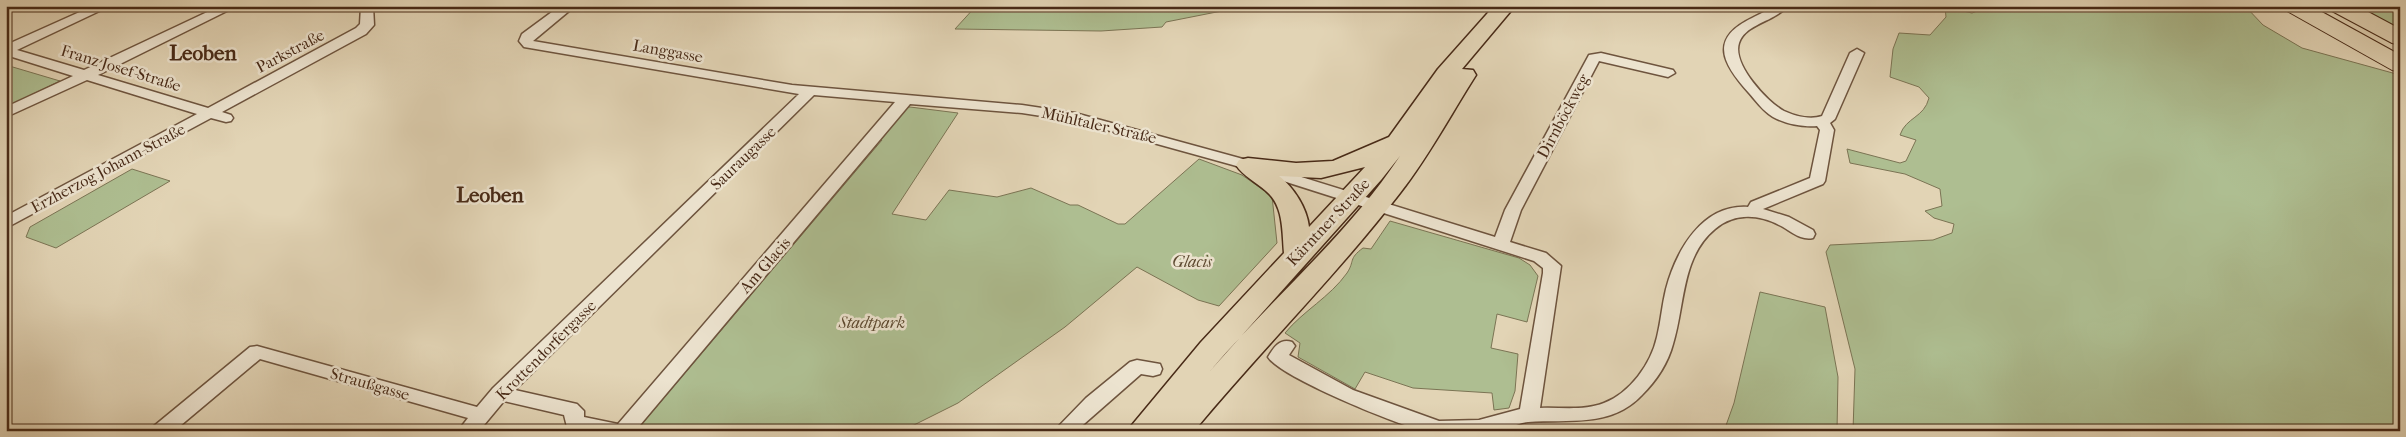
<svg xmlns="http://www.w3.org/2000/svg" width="2406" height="437" viewBox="0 0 2406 437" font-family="'IM FELL French Canon',serif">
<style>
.green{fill:#aebe91;stroke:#7b7454}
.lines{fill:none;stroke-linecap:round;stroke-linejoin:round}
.street-casing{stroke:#6e543e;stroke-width:3}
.primary-casing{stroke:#482a17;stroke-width:3}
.highway-casing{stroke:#482a17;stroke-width:2}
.street{fill:#ece3cf;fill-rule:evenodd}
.primary{fill:#e2d4b5;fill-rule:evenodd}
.highway{fill:#e2d4b5;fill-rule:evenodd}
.labels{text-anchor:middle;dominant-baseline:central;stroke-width:5;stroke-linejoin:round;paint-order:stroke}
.street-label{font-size:16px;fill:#482a17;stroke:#ece3cf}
.park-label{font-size:16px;font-style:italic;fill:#5c482f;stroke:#ece3cf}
.district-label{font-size:21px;font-weight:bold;fill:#482a17;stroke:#ece3cf}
</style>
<rect width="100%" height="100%" fill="#e2d4b5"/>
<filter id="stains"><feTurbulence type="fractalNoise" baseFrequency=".004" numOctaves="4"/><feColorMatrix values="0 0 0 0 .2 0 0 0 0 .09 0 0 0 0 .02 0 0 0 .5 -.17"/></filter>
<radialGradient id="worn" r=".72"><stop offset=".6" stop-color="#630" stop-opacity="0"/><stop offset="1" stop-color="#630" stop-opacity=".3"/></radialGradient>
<g class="green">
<path d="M976 6H1247L1166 22 1162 27 1101 31 955 29Z"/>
<path d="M1990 6H2245L2263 25 2302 48 2400 75V431H1853L1855 369 1826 252 1830 245 1933 240 1952 233 1954 224 1934 218 1925 211 1942 206 1940 189 1905 174 1850 163 1847 149 1900 163 1906 161 1916 140 1900 135C1906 117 1924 118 1929 98L1919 87 1890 77 1893 49 1899 33 1930 35 1946 17 1945 7 1972 13Z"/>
<path d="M2355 6H2400V31Z"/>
<path d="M6 65 60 81 6 107Z"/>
<path d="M910 107 958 113 892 214 926 220 949 190 997 197 1031 188 1070 205H1078L1118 224H1125L1199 159 1242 175 1272 196 1277 243 1219 306 1198 300 1137 267 1065 327 958 403 902 431H636L882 140 877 139 902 108Z"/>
<path d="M132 169 170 181 56 248 26 237 30 227Z"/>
<path d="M1390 221 1519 258 1530 265 1538 276 1527 322 1497 314 1491 348 1518 354 1515 391 1509 408 1494 410 1492 393 1413 388 1365 372 1355 389 1298 357 1300 343 1285 333C1303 311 1330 297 1347 273 1355 261 1348 259 1363 248L1371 249Z"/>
<path d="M1760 292 1825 307 1838 377 1837 431H1724L1734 403Z"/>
</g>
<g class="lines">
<defs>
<g id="street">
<path d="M93 6H110L17 50 84 70 220 6H237L98 75 208 108 356 28 360 24 361 6H373L374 25 366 34 222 112 231 115 233 118 231 121 226 122 211 118 6 228V216L197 114 87 80 6 117V107L73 76 6 55V45Z"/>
<path d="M560 6H575L533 41 792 85 1022 105 1075 113 1243 159 1495 237 1505 210 1589 55 1601 53 1673 70 1675 73 1668 77 1599 61 1521 210 1510 242 1546 253 1561 266 1540 408C1560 407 1584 411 1604 403 1630 393 1651 364 1657 337 1661 321 1662 305 1666 289 1676 251 1702 204 1748 207L1751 202 1810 178 1820 130 1817 126C1803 127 1786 124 1773 117 1763 111 1756 101 1749 93 1723 64 1708 39 1752 18 1765 12 1773 6 1787 6 1775 22 1746 23 1739 43 1732 64 1767 102 1784 111 1795 116 1810 120 1822 116L1850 53 1857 49 1864 53 1835 119 1830 123 1834 130 1825 181 1823 184 1763 209 1789 217 1813 230 1815 234 1813 238C1800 241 1790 230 1779 225 1758 214 1734 213 1715 229 1681 257 1685 306 1673 344 1668 363 1656 381 1642 395 1611 428 1569 419 1528 422 1517 423 1507 430 1496 431 1481 432 1437 433 1424 431 1397 425 1280 377 1268 357 1274 347 1280 338 1292 342L1295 346 1289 355 1353 390 1439 421 1479 420 1520 409 1543 273V268L1534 261 1233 165 1074 121 1022 113 910 104 635 431 574 429 567 427 564 415 504 401 479 431H458L468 418 260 359 174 431H151L154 426 250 347 257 346 477 407 493 388 799 94 524 47 519 41 522 34ZM814 95 895 102 618 424 584 417V411L577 404 515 390Z"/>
<path d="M1137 360 1160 364 1162 369 1160 374 1153 376 1141 374 1076 431H1054L1086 398 1130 362Z"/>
</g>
<path id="primary" d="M1494 6H1515L1462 69 1473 70 1476 75C1451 114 1429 156 1400 193 1336 276 1261 350 1194 431H1127L1201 342 1284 253C1282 231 1284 206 1266 191 1256 182 1243 176 1236 165L1239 160 1248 158 1296 163 1333 161 1389 137 1438 69ZM1400 156C1347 236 1272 298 1210 371L1381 180ZM1365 167 1309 227C1307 208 1294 188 1279 176L1321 178Z"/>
<g id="highway">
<path d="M2284 6H2311L2400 55V72L2392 70 2287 11Z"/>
<path d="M2329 6H2357L2400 29V45L2392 43 2332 11Z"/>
</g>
</defs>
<use href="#street" class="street-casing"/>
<use href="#primary" class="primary-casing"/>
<use href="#highway" class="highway-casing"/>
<use href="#street" class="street"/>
<use href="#primary" class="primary"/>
<use href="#highway" class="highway"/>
</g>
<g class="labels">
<g class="street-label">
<text transform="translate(290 51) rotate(-28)">Parkstraße</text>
<text transform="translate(668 51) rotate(10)">Langgasse</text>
<text transform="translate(121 68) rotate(17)">Franz Josef-Straße</text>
<text transform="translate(1563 116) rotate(-62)">Dirnböckweg</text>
<text transform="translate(1099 125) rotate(13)">Mühltaler Straße</text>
<text transform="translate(743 158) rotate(-44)">Sauraugasse</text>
<text transform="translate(108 168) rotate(-28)">Erzherzog Johann-Straße</text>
<text transform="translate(1328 222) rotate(-47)">Kärntner Straße</text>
<text transform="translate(765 265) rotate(-49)">Am Glacis</text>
<text transform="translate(546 350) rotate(-45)">Krottendorfergasse</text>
<text transform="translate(370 384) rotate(16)">Straußgasse</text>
</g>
<g class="park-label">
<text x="1192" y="261">Glacis</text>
<text x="872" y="322">Stadtpark</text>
</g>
<g class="district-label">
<text x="203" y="53">Leoben</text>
<text x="490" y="195">Leoben</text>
</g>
</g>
<rect width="2406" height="437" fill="none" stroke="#e2d4b5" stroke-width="25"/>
<rect x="8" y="8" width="2391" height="422" fill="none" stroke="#482a17" stroke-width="2.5"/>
<rect x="12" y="12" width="2381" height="412" fill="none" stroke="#482a17"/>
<rect width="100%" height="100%" filter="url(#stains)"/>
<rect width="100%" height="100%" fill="url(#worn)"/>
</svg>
